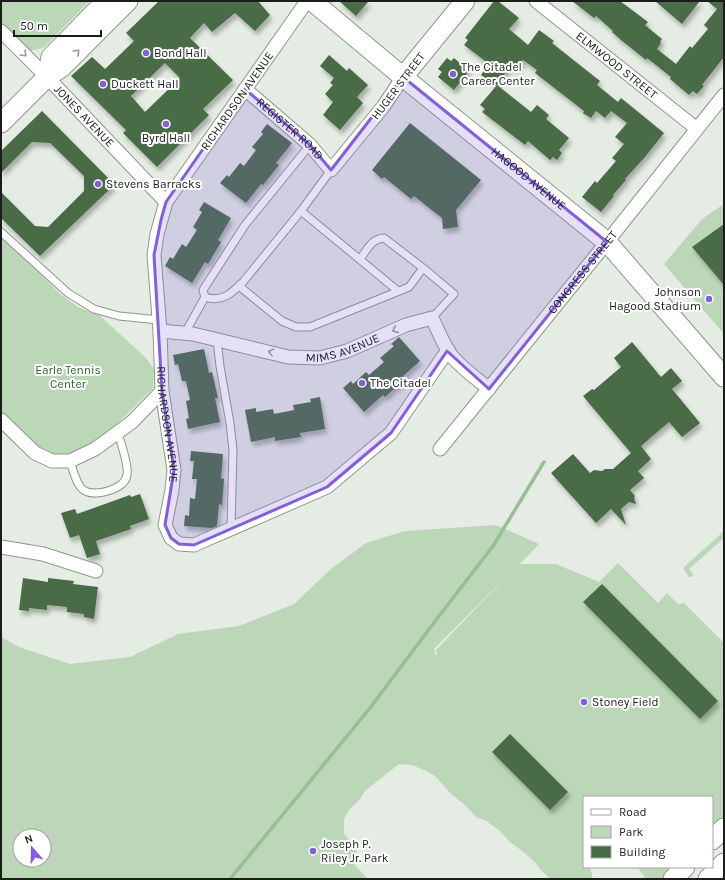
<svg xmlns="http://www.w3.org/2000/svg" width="725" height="880" viewBox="0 0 725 880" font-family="Karla,sans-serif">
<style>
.green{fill:#bbd7b8;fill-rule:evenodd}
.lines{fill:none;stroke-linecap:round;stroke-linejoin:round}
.stream{stroke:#98be94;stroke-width:3.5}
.building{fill:#496c46;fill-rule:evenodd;filter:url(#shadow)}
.lane-casing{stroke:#8f978e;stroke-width:9}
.street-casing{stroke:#8f978e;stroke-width:15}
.secondary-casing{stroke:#8f978e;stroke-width:21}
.lane{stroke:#fff;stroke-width:7}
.street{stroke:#fff;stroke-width:13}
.secondary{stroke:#fff;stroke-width:19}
.oneway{stroke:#989998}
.marked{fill:#8160db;fill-opacity:0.2;stroke:#8160db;stroke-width:3;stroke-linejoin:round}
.poi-dot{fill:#8160db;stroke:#fff;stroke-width:1.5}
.labels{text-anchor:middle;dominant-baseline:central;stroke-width:4;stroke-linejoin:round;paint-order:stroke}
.poi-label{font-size:12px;fill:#1a1d1a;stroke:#fff;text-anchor:start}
.street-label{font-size:12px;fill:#1a1d1a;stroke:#fff}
.park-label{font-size:12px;fill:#2e612a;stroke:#fff}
</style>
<defs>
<filter id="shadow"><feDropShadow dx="2.5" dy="4.5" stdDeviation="2" flood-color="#0004"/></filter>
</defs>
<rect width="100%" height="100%" fill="#e4ece3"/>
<g class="green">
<path d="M1 1H90L43 48 25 52 1 28Z"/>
<path d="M724 204V334L664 264 702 219Z"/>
<path d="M1 233 60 294 78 307 99 315 145 357 154 369 153 388 103 438 79 451 59 455 43 452 1 417Z"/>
<path d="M496 525 539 544 520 564H556L599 582 618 563 658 603 667 593 678 604 684 603 724 643V819L712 831V797H584V867H590L593 879H550L540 869 535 862 517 847 510 842 499 830 486 821 476 817 464 804 451 794 435 776 424 770 412 765 399 764 365 791 360 799 349 810 344 819V834L357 850 356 856 351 861 368 879H1V637L19 647 70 664 130 657 178 634 239 626 294 604 331 569 366 543 405 531ZM511 572 436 650 437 655 435 654 434 649ZM20 836H44V860H20Z"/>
<path d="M724 531V538L689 569 693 574V576L692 577H689L684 570V567Z"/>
<path d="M636 867H676L664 879H646L638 868Z"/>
</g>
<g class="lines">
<path class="stream" d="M230 879 370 708 436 620 493 546 544 462"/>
</g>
<g class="building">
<path d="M159 1H258L270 15 255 31 235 13 212 32 204 23 190 38 233 80 203 109 209 115 157 167 123 133 126 130 71 76 92 57 105 69 134 41 126 33ZM165 63 180 78 145 112 131 96Z"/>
<path d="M339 1H369L356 16Z"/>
<path d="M494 1H498L519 18 509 29 528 45 539 30 554 41 552 43 600 81 597 85 618 102 621 98 664 133 645 157 625 179 626 180 613 195 614 196 601 212 582 197 595 181 597 183 616 161 612 158 624 144 615 137 627 123 611 111 605 118 596 111 591 118 583 113 584 111 535 73 537 70 523 60 516 69 511 65 496 86 481 75 489 64 464 45 468 40 465 38Z"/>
<path d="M572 1H620L648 22 645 25 662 39 660 42 661 43 657 49 676 64 690 46 692 48 708 29 704 25 717 9 707 1H724V57L702 85 704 86 697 94 693 91 689 95 670 79 671 77 647 58 646 60 621 40 612 32 613 31 596 16 594 18Z"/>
<path d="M655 1H700L682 24Z"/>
<path d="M329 55 347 71 349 68 368 85 357 97 363 103 340 130 323 115 333 102 325 94 333 85 330 83 334 78 320 66Z"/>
<path d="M447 58 451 61 454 58 469 71 454 90 438 77 442 72 438 69Z"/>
<path d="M497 85 531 112 537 105 549 115 546 119 569 138 559 150 562 153 557 160 553 157 550 160 528 141 525 145 482 112 485 109 480 105Z"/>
<path d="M42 111 112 182V187L40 256 1 218V192L35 226 48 227 84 191V176L50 143 32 142 1 173V151Z"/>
<path d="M410 123 481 180 456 210 458 227 443 229 442 218 414 196 411 199 384 177 382 179 372 170Z"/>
<path d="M267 124 292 143 276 163 279 165 263 185 261 184 246 203 220 183 227 175 229 177 240 163 244 166 256 150 252 147 263 134 261 132Z"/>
<path d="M204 202 231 218 218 240 221 242 208 264 205 262 192 283 165 266 170 257 173 259 182 244 186 247 197 230 193 227 202 212 199 210Z"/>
<path d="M724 224V285L692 247Z"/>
<path d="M399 337 420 361 402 377 404 380 385 397 383 395 364 412 343 388 351 381 353 384 366 372 369 375 384 362 380 358 394 346 391 344Z"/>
<path d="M632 342 661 377 671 368 682 381 672 389 700 423 682 437 669 422 641 446 651 459 638 471 644 478 630 490 635 496 634 498 636 504 629 502 621 509 626 525 611 509 596 523 551 473 573 454 590 473 594 470 602 471 605 469H613L631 453 583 396 592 389 594 390 621 367 614 358Z"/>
<path d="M204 349 209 373 212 372 218 398H215L220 422 188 429 186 419 189 418 186 401 190 400 186 381H182L178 364 175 365 173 355Z"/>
<path d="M320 397 325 429 300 433 301 437 275 441V437L251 442 245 410 256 408V412L273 409 274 414 294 410 293 405 311 402 310 399Z"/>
<path d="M191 451 223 454 221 478 224 479 222 505 219 504 217 526 212 528 184 526 185 515 189 516 190 498 195 499 197 479H192L194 461H190Z"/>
<path d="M140 494 149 519 130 526 131 529 96 541 100 554 87 558 79 535 70 538 61 513 75 509 77 514 130 495 131 497Z"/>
<path d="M23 578 48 582V578L74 581 73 584 98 587 94 619 84 617V614L67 612V607L47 605V610L29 608V611L19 610Z"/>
<path d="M602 584 718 701 700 719 583 602Z"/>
<path d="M510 734 568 792 550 810 492 752Z"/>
</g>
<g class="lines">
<defs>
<g id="lane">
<path d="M301 211 398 291"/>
<path d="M1 232 68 293 94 309 119 316 159 320"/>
<path d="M360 259C367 250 371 239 384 238L423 268 454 294 432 318"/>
<path d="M239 286 282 321 296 327H310L409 287 423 268"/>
<path d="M205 297C222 303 232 293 243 282L301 211 331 170"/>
<path d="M185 333 205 297 203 290 245 225 310 145"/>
<path d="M217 340 220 366 230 423 233 450 231 528"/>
<path d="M70 461C73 470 77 487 85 491 96 497 125 489 127 475 129 465 121 444 118 433"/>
</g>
<g id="street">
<path id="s1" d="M307 1 166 202 157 234 154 255 160 331 162 391 174 470 172 490 165 525 171 538 179 544 194 545 327 487 391 433 448 350"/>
<path id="s2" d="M536 1 697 129"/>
<path id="s3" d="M1 31 47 77 166 202"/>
<path id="s4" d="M245 89 310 145 331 170 383 107 403 77"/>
<path id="s5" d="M160 331 193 334 288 357 320 358 347 351 406 325 432 318C438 330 443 344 451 355 461 368 476 378 489 389"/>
<path d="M1 420 35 453 52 461H70L95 449 132 422 162 391"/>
<path id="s6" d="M440 449 607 242 724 95"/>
<path d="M1 547 43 554 96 571"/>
</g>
<g id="secondary">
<path id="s7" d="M312 1 403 77 607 242 724 377"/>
<path d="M47 77 51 57 106 1"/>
<path d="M403 77 465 1"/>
<path d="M1 123 47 77 62 67 128 1"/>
<path d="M712 840 724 828"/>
<path d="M673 879 685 867"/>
<path d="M708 879 724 863"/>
</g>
</defs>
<use href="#lane" class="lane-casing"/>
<use href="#street" class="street-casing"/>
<use href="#secondary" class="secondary-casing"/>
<use href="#lane" class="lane"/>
<use href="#street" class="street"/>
<use href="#secondary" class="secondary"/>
</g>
<defs><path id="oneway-chevron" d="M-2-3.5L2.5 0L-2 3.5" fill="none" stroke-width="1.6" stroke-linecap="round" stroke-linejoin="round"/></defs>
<g class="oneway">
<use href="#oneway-chevron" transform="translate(77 52) rotate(-45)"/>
<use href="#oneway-chevron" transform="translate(24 54) rotate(45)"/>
<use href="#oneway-chevron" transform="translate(395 330) rotate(156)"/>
<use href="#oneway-chevron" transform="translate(271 352) rotate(-166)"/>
</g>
<path class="marked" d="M403 77 607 242 489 389 447 351 391 433 327 487 194 545 179 544 171 538 165 525 174 470 162 391 154 255 161 220 166 202 245 89 310 145 331 170Z"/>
<g class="poi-dot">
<circle cx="146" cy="53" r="4"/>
<circle cx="453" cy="74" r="4"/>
<circle cx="103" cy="84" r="4"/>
<circle cx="166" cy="124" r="4"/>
<circle cx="98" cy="184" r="4"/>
<circle cx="709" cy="299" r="4"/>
<circle cx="362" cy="383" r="4"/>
<circle cx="584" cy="702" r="4"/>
<circle cx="313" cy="851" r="4"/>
</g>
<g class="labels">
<g class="poi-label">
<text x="154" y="53">Bond Hall</text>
<text x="461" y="67">The Citadel<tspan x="461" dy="14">Career Center</tspan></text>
<text x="111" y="84">Duckett Hall</text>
<text x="166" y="138" text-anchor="middle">Byrd Hall</text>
<text x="106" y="184">Stevens Barracks</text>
<text x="701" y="292" text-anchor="end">Johnson<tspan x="701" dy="14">Hagood Stadium</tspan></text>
<text x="370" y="383">The Citadel</text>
<text x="592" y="702">Stoney Field</text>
<text x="321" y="844">Joseph P.<tspan x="321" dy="14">Riley Jr. Park</tspan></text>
</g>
<g class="street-label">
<text stroke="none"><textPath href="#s2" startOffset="103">ELMWOOD STREET</textPath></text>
<text transform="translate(398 86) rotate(-53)">HUGER STREET</text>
<text transform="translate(237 101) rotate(-55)">RICHARDSON AVENUE</text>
<text stroke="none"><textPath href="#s3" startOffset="119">JONES AVENUE</textPath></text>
<text stroke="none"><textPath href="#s4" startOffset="60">REGISTER ROAD</textPath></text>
<text stroke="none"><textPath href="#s7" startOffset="280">HAGOOD AVENUE</textPath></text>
<text stroke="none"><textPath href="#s6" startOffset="227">CONGRESS STREET</textPath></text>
<text stroke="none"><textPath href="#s5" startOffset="187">MIMS AVENUE</textPath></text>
<text stroke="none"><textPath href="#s1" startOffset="470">RICHARDSON AVENUE</textPath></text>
</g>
<g class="park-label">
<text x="68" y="370">Earle Tennis<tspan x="68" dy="14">Center</tspan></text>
</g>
</g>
<rect width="725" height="880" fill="none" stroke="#1a1d1a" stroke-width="4"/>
<rect x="583" y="796" width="130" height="72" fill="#ffffff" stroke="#a3a5a3"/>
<rect x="591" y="809" width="20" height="6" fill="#ffffff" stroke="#a3a5a3"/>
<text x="619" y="816" font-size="12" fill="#1a1d1a">Road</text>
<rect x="591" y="826" width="20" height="12" fill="#bbd7b8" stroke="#a3a5a3"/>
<text x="619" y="836" font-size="12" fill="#1a1d1a">Park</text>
<rect x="591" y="846" width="20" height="12" fill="#496c46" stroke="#a3a5a3"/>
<text x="619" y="856" font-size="12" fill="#1a1d1a">Building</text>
<g transform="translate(32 848) rotate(340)"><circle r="19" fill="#ffffff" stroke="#a3a5a3"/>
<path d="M0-3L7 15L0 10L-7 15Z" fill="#8160db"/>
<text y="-6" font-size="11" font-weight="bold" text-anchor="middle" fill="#1a1d1a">N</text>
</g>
<path d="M14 30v6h87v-6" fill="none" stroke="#1a1d1a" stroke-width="2"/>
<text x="20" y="30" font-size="12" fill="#1a1d1a" stroke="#ffffff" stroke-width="3" paint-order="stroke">50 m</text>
</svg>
